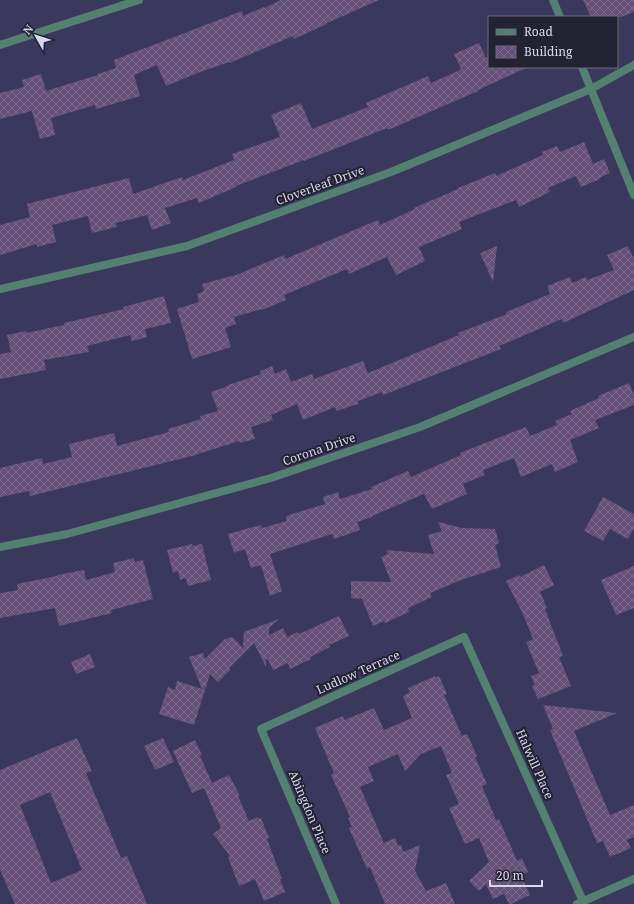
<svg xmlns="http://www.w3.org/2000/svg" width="634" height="904" viewBox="0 0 634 904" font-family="'Noto Serif',serif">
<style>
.building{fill:url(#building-cross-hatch);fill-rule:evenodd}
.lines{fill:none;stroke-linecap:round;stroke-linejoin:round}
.street{stroke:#53816f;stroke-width:8}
.labels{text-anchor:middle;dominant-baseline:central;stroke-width:4;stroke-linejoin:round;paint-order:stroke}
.street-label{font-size:12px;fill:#d8d7ef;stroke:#232233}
</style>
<defs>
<pattern id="building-cross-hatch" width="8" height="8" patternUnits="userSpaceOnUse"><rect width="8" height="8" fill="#655177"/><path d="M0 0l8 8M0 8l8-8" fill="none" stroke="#7a698b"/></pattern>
</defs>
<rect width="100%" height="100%" fill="#3b385d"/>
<g class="building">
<path d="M281 0H379L327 23V24L294 39 293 36 230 63 229 62 200 72 166 86 157 65 134 75 140 96 96 109 95 105 51 118 55 135 40 139 32 111 0 119V93L24 87 22 80 41 74 46 91 98 75V74L116 68 114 60 242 11 243 16 264 7V8Z"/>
<path d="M583 0H634V12L621 17H591Z"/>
<path d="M479 43 486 58 489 56V67H528L478 90V91L388 130 387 128 304 161V160L236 186V187L199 203 197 198 165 208 171 223 152 230 147 215 116 223 117 227 92 233 88 216 52 225 56 242 37 247V244L0 255V225L30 217 27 204 129 178 133 194 182 177 183 180 234 160 232 154 280 137 271 115 301 103 312 129 368 107 366 103 428 76 431 83 458 71 461 69 454 54Z"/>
<path d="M584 142 593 164 604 159 610 173 599 178 600 179 581 187 576 176 548 188 550 192 519 207 516 200 459 222 462 229 419 247 425 261 396 275 387 257 349 274 347 269 284 295 286 300 262 310V309L234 317 236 324 225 328 231 347 192 359 177 309 199 302 197 294 204 291 202 284 236 275 284 255 285 259 378 220 380 225 415 209 414 208 458 189V188L495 173 496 176 543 155 542 152 557 146 560 152Z"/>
<path d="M497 246 493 282 480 253Z"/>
<path d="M628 246 634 259V290L563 323 562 319 499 346 501 349 383 395 382 392 358 401V404L337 411 335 407 303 420 297 404 271 415 273 420 251 427 255 439 240 443 239 441 192 456 30 496 29 491 0 497V468L42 458 43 464 72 457 69 444 114 433 117 446 169 432 168 429 201 419 200 416 218 411 211 392 228 386V385L261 374 260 371 272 366 275 374 286 369 291 382 312 374 314 379 363 361 368 373 459 335 458 333 507 314 506 312 550 294 547 286 570 277 572 283 586 277 587 280 614 270 607 255Z"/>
<path d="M164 296 171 323 145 329 147 337 132 341 130 335 87 346 89 352 44 360 46 370 0 379V354L11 352 7 335 26 331V333L64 325V323L124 309 123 307Z"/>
<path d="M629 383 634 395V405L595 420 599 428 570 440 578 462 555 472 552 464 521 477 514 458 483 470 485 475 463 484 467 494 432 509 424 494 372 516V517L357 522 360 530 334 539 332 534 270 554 282 591 270 596 261 565 251 568 245 549 234 553 228 534 261 525 262 528 287 521 286 516 325 504 323 497 338 492 340 499 372 489 371 487 408 471 411 477 461 455 460 453 526 427 530 436 557 425 555 421 572 414 570 411 599 398 598 396Z"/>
<path d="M603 497 634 514V528L628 539 610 529 603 541 584 531Z"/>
<path d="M438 522 462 528 495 529 499 543 495 545 501 567 461 580 430 593 432 597 408 608 409 612 385 623 384 621 373 626 362 599 351 598V581L391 582 381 557 388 554 386 550 434 554 428 535 442 531Z"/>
<path d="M192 544 193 546 202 544 211 580 188 586 186 578 180 580 178 571 173 573 167 550Z"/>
<path d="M134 558 135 562 143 560 153 599 111 610 112 613 59 626 55 608 0 618V593L18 590 17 584 57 576V575L84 570 86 580 115 572 113 563Z"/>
<path d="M544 565 554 585 540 592 547 608 545 609 563 656 559 657 571 686 538 699 532 686 535 685 531 676 539 673 526 642 533 639 523 614 506 581 519 575 520 577Z"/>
<path d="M634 566V608L616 615 601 580Z"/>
<path d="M339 616 349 636 329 645 330 647 310 657 311 659 290 669 288 663 273 670 268 659 266 660V667L254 643 229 668 230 670 218 682 210 674 194 725 159 714 168 687 175 690 177 681 202 689 189 657 203 653 205 659 225 639 232 637 243 648 244 632 279 619 269 628V635L283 628 287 637 298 632 299 634Z"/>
<path d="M90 654 95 667 76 674 71 662Z"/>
<path d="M435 676 436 678 439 676 447 694 444 695 462 736 467 734 477 756 475 757 487 784 482 786 496 820 499 819 517 861 522 858 528 872 521 875 530 895 511 904H509L504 894 493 899 486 884 479 891 469 881 489 862 479 838 465 844 449 808 459 804 446 775 452 773 441 746 421 754 405 771 398 754 368 767 374 781 360 787 384 843 395 838 398 846 401 845 403 852 420 845 415 871 426 891 446 883 455 904H385L370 867 367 869 349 828 352 827 348 818 350 817 331 775 334 773 315 728 343 716 344 720 374 708 384 730 412 718 403 696 410 692 408 688Z"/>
<path d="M543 705 617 713 574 731 610 815 634 805V837L627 840 631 848 610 857 603 841 597 843 550 730 553 729Z"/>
<path d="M77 738 92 771 86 773 121 858 127 856 147 904H15L0 870V770ZM50 792 82 870 51 883 20 805Z"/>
<path d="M163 738 174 762 155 770 144 746Z"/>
<path d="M195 740 202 755 200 756 212 783 229 775 240 796H238L249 821 258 817V819L261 818 269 838 267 839 282 879H280L285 892 264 901 255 879 239 886 228 857 230 856 213 834 221 828 204 788 192 793 173 751Z"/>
</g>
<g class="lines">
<g class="street">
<path d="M553 0 560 17"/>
<path d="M0 45 139 0"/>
<path d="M582 67 634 195"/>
<path d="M0 289 187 246 391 172 591 89 634 65"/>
<path d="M0 547 67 534 271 478 420 427 634 337"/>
<path d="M336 904 261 729 464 637 583 901"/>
<path d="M577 904 634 879"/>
</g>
</g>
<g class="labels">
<g class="street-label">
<text transform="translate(320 185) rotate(-20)">Cloverleaf Drive</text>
<text transform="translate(319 449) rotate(-19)">Corona Drive</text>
<text transform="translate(358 672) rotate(-24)">Ludlow Terrace</text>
<text transform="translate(535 764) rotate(66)">Halwill Place</text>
<text transform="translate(310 812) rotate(67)">Abingdon Place</text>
</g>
</g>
<rect x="488" y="16" width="130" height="52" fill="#232233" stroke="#6b6a7e"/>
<rect x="496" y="29" width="20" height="6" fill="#53816f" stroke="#6b6a7e"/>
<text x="524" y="36" font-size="12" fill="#d8d7ef">Road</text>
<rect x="496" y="46" width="20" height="12" fill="url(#building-cross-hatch)" stroke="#6b6a7e"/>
<text x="524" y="56" font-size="12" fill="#d8d7ef">Building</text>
<g transform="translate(36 36) rotate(309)" stroke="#232233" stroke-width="3" paint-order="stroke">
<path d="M0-3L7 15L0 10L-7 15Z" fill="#d8d7ef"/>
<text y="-6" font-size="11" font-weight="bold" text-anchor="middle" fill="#d8d7ef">N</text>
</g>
<path d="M490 880v6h52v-6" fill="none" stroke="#d8d7ef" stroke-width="2"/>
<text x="496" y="880" font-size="12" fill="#d8d7ef" stroke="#232233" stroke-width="3" paint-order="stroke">20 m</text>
</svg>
